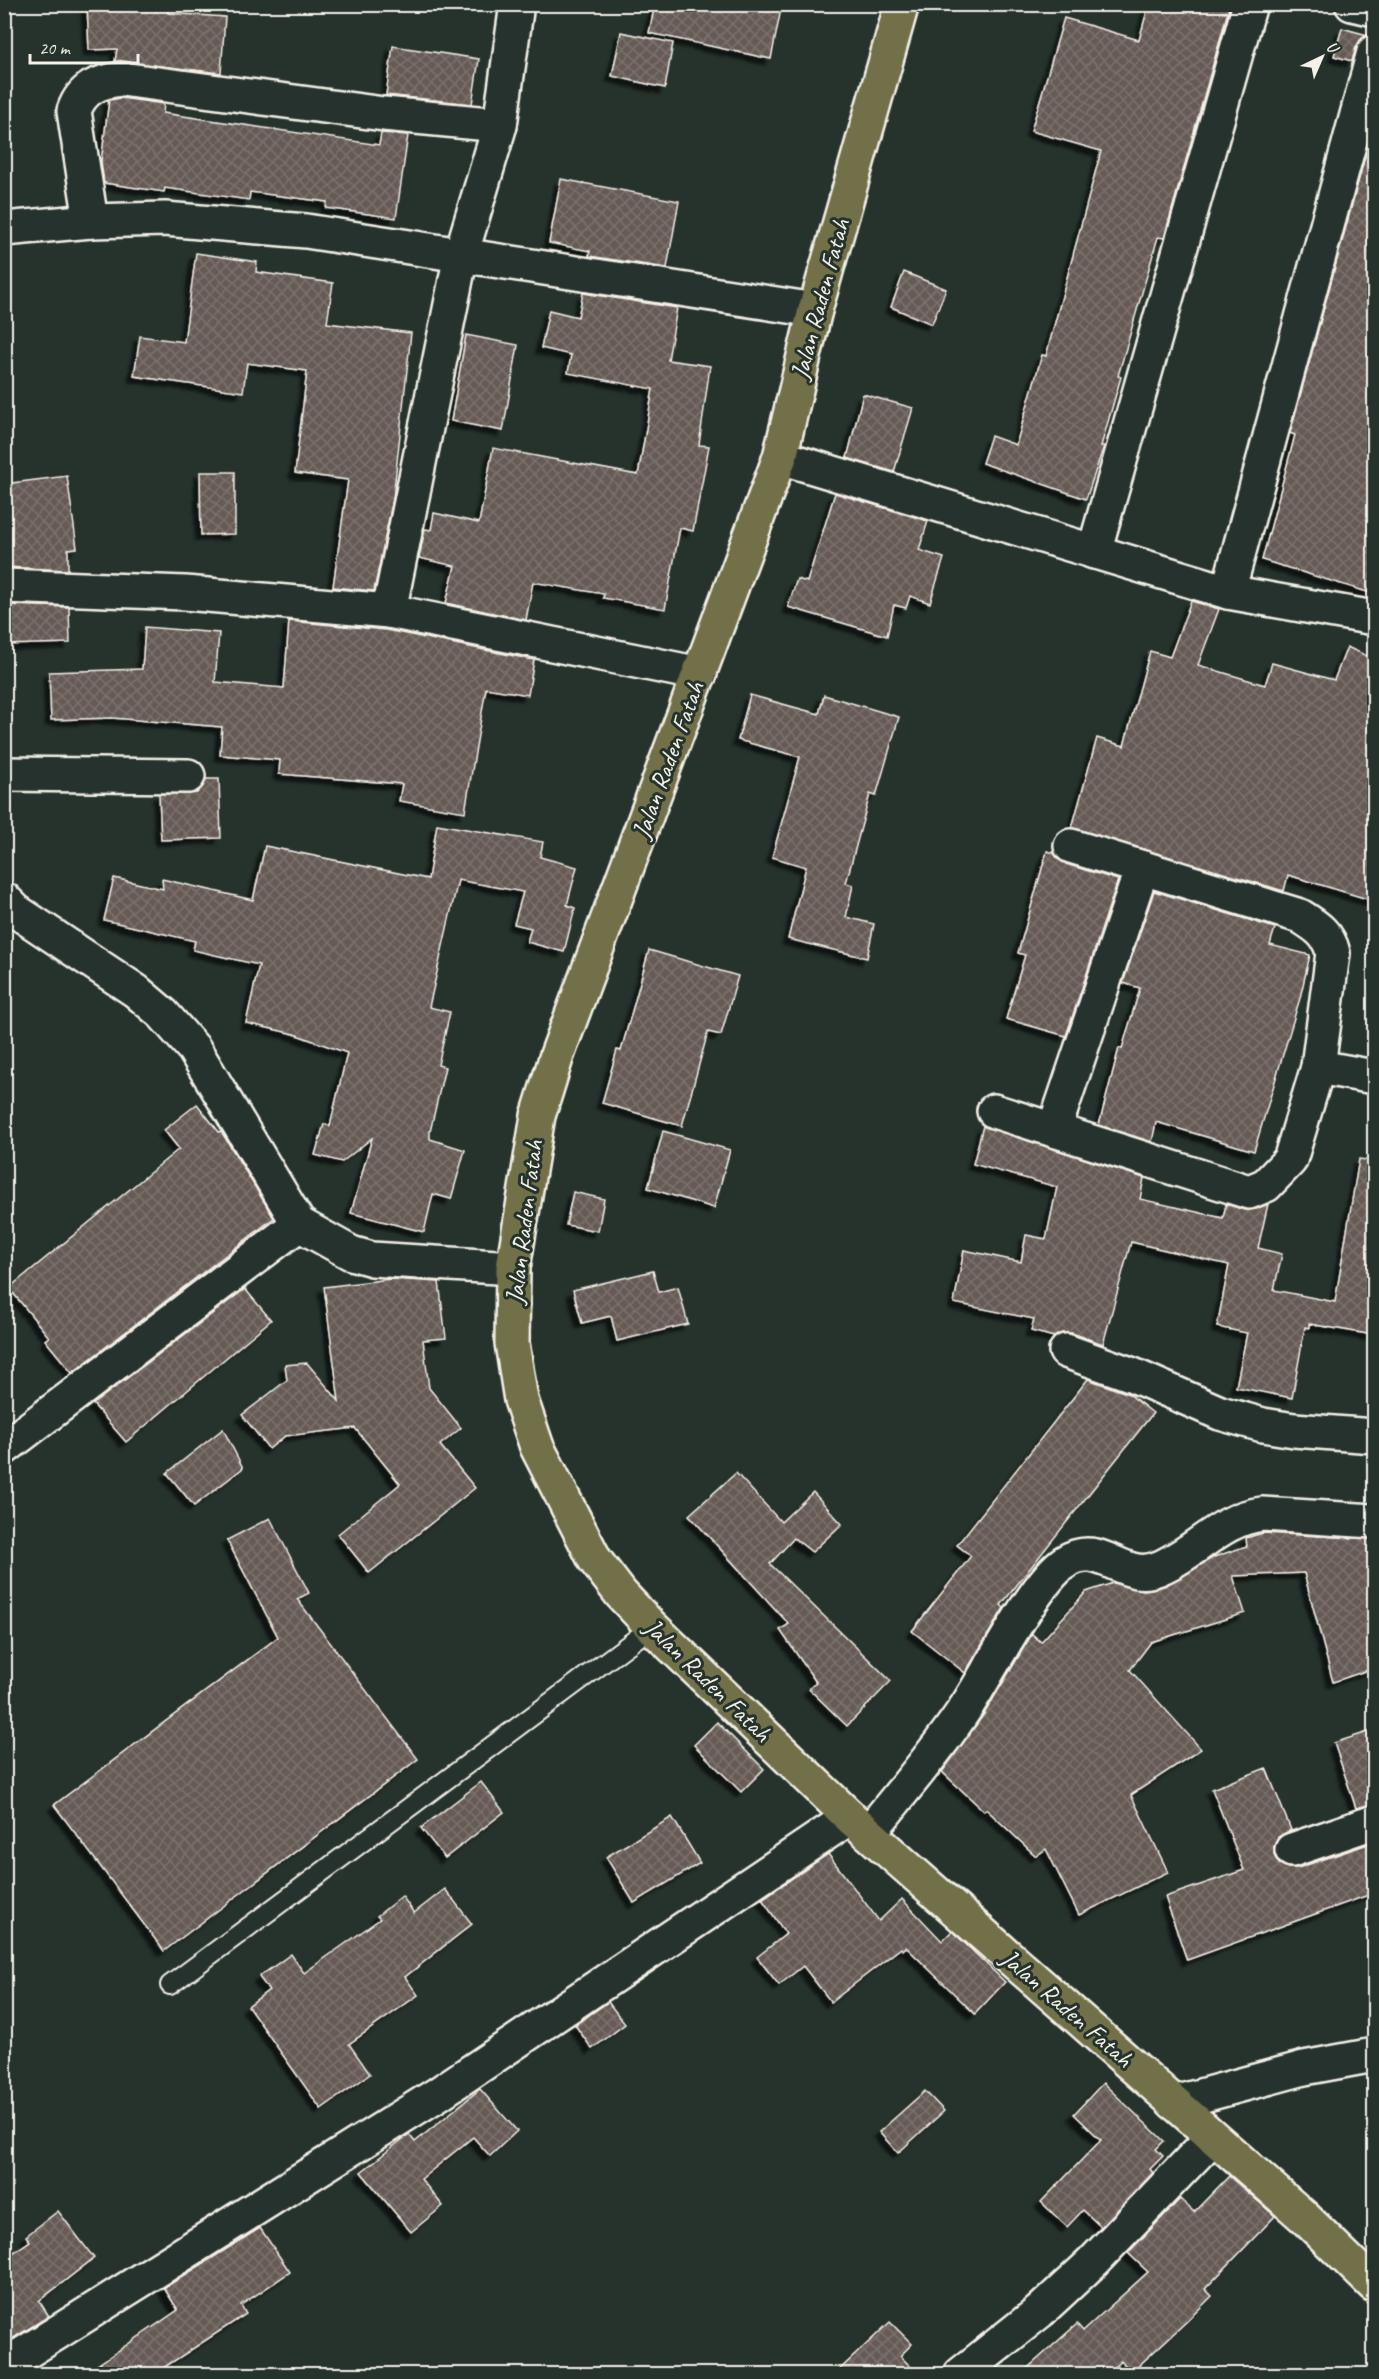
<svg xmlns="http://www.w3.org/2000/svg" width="1379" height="2379" viewBox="0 0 1379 2379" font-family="Caveat,sans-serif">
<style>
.building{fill:url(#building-cross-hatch);stroke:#f4f1e8;stroke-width:1.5;filter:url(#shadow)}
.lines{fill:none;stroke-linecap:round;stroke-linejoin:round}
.service-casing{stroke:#f4f1e8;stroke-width:22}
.minor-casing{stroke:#f4f1e8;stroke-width:38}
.trunk-casing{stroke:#f4f1e8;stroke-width:38}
.service{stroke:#26332d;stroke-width:18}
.minor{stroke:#26332d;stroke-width:33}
.trunk{stroke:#71704a;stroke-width:33}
.labels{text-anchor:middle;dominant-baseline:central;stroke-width:6;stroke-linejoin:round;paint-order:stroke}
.street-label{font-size:26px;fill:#f4f1e8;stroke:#26332d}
</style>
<defs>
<pattern id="building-cross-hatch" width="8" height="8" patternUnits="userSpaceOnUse" patternTransform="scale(1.5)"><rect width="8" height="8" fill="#665a55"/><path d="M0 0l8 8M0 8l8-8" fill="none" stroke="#7c726d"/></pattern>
<filter id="shadow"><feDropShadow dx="-5.5" dy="5.5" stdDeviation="1.5" flood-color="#0009"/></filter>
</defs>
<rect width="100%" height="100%" fill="#26332d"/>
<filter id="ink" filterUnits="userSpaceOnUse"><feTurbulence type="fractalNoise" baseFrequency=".0167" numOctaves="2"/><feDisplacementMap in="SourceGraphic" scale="12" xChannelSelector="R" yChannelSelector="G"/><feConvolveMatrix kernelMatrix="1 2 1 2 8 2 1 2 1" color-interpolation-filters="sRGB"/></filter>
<g filter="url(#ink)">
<g class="building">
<path d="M87 4H168V13L225 17 221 73 115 61 117 49 89 50Z"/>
<path d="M655 4H782L771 59 649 33Z"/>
<path d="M1149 4H1230L1164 238 1158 237 1118 376 1121 377 1101 446H1104L1086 499 982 463 991 436 1016 445 1042 355 1046 356 1101 151 1031 131 1064 18 1139 40Z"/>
<path d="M1342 28 1367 35 1356 47 1352 61 1334 56Z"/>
<path d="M621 32 673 43 665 88 612 76Z"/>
<path d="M393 46 479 59 472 104 386 95Z"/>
<path d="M121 98 164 104 163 113 379 145 381 133 408 135 396 218 326 208 327 202 250 192 249 200 165 188 164 192 104 183 101 162 109 100Z"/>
<path d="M1366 153 1374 154V594L1262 560 1295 435 1290 433Z"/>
<path d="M561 179 679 201 667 268 589 256 590 251 549 243Z"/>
<path d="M196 253 257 262 256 272 333 283 327 323 411 333 393 499 374 591 333 587 348 480 295 473 307 371 247 363 243 392 134 376 140 336 184 342Z"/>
<path d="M904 272 946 289 932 324 891 307Z"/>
<path d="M583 293 677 308 668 360 710 366 699 445 709 446 693 531 680 528 665 609 603 598 604 594 533 582 526 620 446 603 455 566 419 558 425 529 431 530 434 513 479 523 493 448 638 475 653 389 568 373 571 355 541 348 549 310 578 317Z"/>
<path d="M466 335 518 345 503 431 451 421Z"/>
<path d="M863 394 913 408 894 472 847 458Z"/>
<path d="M200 472H235V534L201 535Z"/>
<path d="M67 476 77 548 68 549V570L4 567V484Z"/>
<path d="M835 493 928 521 919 550 944 558 930 603 910 596 906 608 894 605 887 636 788 607 797 579 807 582Z"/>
<path d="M1191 601 1219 609 1198 665 1265 685 1272 663 1334 680 1347 647 1374 659V901L1288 875 1284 891 1072 828 1097 738 1124 746 1150 651 1170 657Z"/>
<path d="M4 605 69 607 70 643 4 645Z"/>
<path d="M289 621 386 630 534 660 528 695 486 688 465 812 399 801 402 784 279 774 280 760 220 755 222 727 112 718 51 720 49 672 142 669 145 627 219 633 215 682 284 688Z"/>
<path d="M750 695 819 714 824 695 899 717 876 796 870 794 846 883 853 885 846 917 874 924 867 958 788 939 806 867 772 857 800 757 738 740Z"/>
<path d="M206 779H219L221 838 161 840 159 794 197 793Z"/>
<path d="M437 824 543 842 540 857 577 867 567 905 575 908 564 952 527 942 531 928 514 924 523 892 458 880 429 1007 450 1012 438 1065 445 1067 430 1132V1139L465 1150 451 1199 433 1194 424 1232 351 1213 372 1138 342 1162 315 1155 324 1124 330 1126 347 1053 294 1034 246 1023 259 965 193 950 195 941 104 920 114 878 163 889 162 879 253 900 265 846 428 879Z"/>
<path d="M1047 851 1054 853 1066 864 1118 880 1066 1036 1006 1019 1025 955 1018 953Z"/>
<path d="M1154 891 1275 928 1270 945 1310 955 1300 998 1254 1151 1156 1122 1152 1142 1099 1125 1119 1048 1122 1049 1140 988 1123 983Z"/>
<path d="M649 950 738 976 721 1035 708 1032 682 1126 602 1103 617 1050 621 1051Z"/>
<path d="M197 1104 219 1132 221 1131 274 1218 72 1373 45 1340 49 1337 9 1288 179 1149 164 1130Z"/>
<path d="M983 1126 1144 1178 1140 1199 1223 1218 1226 1204 1244 1210 1256 1209 1268 1204 1258 1248 1282 1254 1274 1290 1335 1302 1359 1159 1374 1161V1335L1309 1324V1328L1305 1327 1292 1398 1236 1387 1247 1333 1217 1327 1229 1265 1131 1242 1103 1344 1072 1333H1062L1054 1337 1031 1331 1034 1319 954 1303 964 1250 1021 1262 1026 1235 1046 1239 1057 1187 973 1164Z"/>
<path d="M663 1131 730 1150 714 1208 648 1188Z"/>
<path d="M573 1192 604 1199 598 1231 566 1225Z"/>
<path d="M653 1271 659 1292 678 1287 688 1324 617 1341 611 1316 582 1323 573 1290Z"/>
<path d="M390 1279 439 1282 446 1338 423 1340 429 1388 461 1428 440 1445 475 1488 369 1573 338 1534 400 1484 355 1428 285 1436 269 1449 242 1415 287 1380 285 1365 307 1363 339 1401 324 1287Z"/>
<path d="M245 1289 271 1320 126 1442 93 1404Z"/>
<path d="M1088 1379 1129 1394 1153 1413 1001 1605 1004 1608 965 1673 912 1631 971 1556 957 1545Z"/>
<path d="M223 1429 243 1468 194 1506 167 1473Z"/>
<path d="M736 1473 781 1522 813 1492 842 1524 812 1552 794 1538 770 1564 891 1681 847 1726 809 1689 816 1682 780 1630 789 1624 689 1515Z"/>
<path d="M270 1518 309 1593 297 1599 418 1759 164 1951 54 1805 278 1637 227 1540Z"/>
<path d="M1263 1533 1374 1539V1668L1333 1682 1304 1573 1233 1576 1245 1613 1151 1642 1130 1670 1201 1749 1131 1795 1168 1872 1079 1915 1046 1849 1036 1856 986 1809 984 1811 942 1772 984 1714 1032 1634 1041 1642 1086 1592 1113 1583 1144 1590 1164 1586 1214 1557 1247 1546 1246 1538Z"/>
<path d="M717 1722 764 1769 741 1792 694 1745Z"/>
<path d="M1374 1730V1804L1356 1808 1334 1743Z"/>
<path d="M1266 1768 1291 1830 1278 1837 1274 1846V1855L1279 1864 1288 1868H1298L1374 1842V1893L1187 1960 1165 1897 1244 1870 1212 1789Z"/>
<path d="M481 1782 504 1812 445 1858 421 1828Z"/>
<path d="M672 1817 700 1863 634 1903 606 1857Z"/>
<path d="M828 1854 879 1921 902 1899 942 1941 952 1931 1005 1982 975 2014 906 1947 903 1950 901 1948 831 2002 803 1966 779 1985 757 1957 786 1934 762 1899Z"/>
<path d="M445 1889 472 1924 405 1977 418 1995 349 2044 370 2074 321 2109 248 2006 269 1990 259 1977 291 1954 304 1973 380 1919 377 1916 402 1896 414 1913Z"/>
<path d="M608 2002 625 2024 592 2049 575 2025Z"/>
<path d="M1103 2083 1164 2141 1156 2149 1163 2156 1150 2169 1153 2173 1101 2227 1083 2210 1067 2227 1041 2202 1101 2140 1074 2114Z"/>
<path d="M480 2089 517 2131 490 2156 473 2137 421 2179 443 2206 411 2232 361 2172 409 2134 415 2142Z"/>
<path d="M925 2091 944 2111 898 2153 879 2132Z"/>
<path d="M1229 2176 1275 2216 1205 2289 1212 2296 1187 2321 1132 2372 1121 2361 1106 2374H1021L1077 2324 1083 2331 1148 2272 1128 2253 1180 2199 1194 2212Z"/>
<path d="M58 2211 94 2258 39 2301 49 2316 4 2344V2259L30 2241 26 2236Z"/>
<path d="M260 2228 290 2272 241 2305 246 2314 154 2374H84L178 2310 164 2288Z"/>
<path d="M890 2322 912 2344 900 2356 918 2374H835Z"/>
</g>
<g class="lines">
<defs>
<path id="service" d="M170 1985 652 1627"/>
<g id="minor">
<path d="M1352 4 1374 9"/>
<path d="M91 221 74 111C82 88 98 82 121 79L384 114 500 125"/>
<path d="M4 229 91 221 165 219 306 231 815 310"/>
<path d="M780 457 1228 592 1374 618"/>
<path d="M1094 552 1250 4"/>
<path d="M4 586 185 593 389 611 700 674"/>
<path d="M1228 592 1374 52"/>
<path d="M389 611 461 255 500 125 517 4"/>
<path d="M4 774 188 776"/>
<path d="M4 899 16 911 136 991 163 1014 194 1049 299 1224 351 1253 372 1259 513 1268"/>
<path d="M1318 1067 1374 1077"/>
<path d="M994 1111 1249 1192 1266 1185 1290 1160 1318 1067 1333 953C1329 934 1316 926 1300 916L1071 846"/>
<path d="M1054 1130 1142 868"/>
<path d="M1066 1351 1133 1375 1220 1413 1263 1425 1294 1430 1374 1436"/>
<path d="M4 1448 299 1224"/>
<path d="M869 1833C902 1791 939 1749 968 1704 990 1670 1036 1581 1065 1562 1102 1538 1122 1584 1159 1568 1196 1553 1220 1519 1262 1514L1374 1521"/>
<path d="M1292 1850 1374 1822"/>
<path d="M1174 2103 1304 2068 1374 2055"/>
<path d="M4 2366 438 2094 850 1817"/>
<path d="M961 2374 1039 2312 1093 2262 1212 2138"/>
</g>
<path id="trunk" d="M902 4 815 310 780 457 557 1055 538 1116 513 1268 512 1343 521 1400 537 1447 595 1560 621 1594 652 1627 850 1817 1303 2216 1374 2285"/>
</defs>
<use href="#service" class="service-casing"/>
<use href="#minor" class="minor-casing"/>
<use href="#trunk" class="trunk-casing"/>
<use href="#service" class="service"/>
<use href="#minor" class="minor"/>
<use href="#trunk" class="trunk"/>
</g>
</g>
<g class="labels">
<g class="street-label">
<text transform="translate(820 299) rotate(-75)">Jalan Raden Fatah</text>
<text transform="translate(668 760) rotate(-70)">Jalan Raden Fatah</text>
<text transform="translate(524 1222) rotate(-83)">Jalan Raden Fatah</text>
<text transform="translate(708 1680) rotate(44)">Jalan Raden Fatah</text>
<text transform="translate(1067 2008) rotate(41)">Jalan Raden Fatah</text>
</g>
</g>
<rect width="1379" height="2379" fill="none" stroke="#26332d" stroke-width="24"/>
<rect x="12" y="12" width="1355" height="2355" fill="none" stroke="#f4f1e8" stroke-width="2" filter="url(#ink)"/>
<g transform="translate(1322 57) rotate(44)" stroke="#26332d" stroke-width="4.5" paint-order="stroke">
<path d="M0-4.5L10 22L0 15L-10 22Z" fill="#f4f1e8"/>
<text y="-9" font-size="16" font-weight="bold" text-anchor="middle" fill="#f4f1e8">U</text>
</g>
<path d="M30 54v9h108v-9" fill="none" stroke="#f4f1e8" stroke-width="3"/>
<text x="39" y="54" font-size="18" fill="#f4f1e8" stroke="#26332d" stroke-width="4.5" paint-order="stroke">20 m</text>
</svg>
